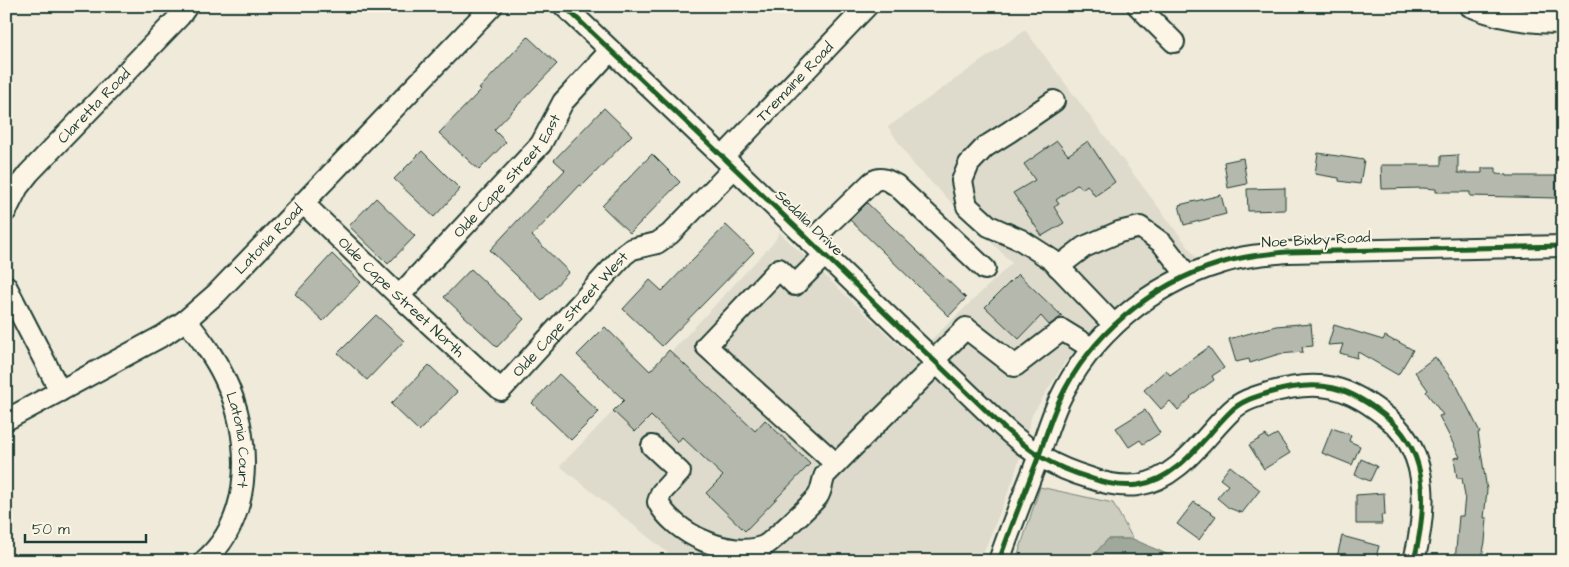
<svg xmlns="http://www.w3.org/2000/svg" width="1569" height="567" viewBox="0 0 1569 567" font-family="'Architects Daughter',sans-serif">
<style>
.built{fill:#dedbcc}
.green{fill:#cccdbf;stroke:#76857a}
.water{fill:#9fa89a;stroke:#6c7d71}
.building{fill:#b5b9ad;stroke:#1f3d34}
.lines{fill:none;stroke-linecap:round;stroke-linejoin:round}
.minor-casing{stroke:#1f3d34;stroke-width:24}
.minor{stroke:#fcf5e5;stroke-width:20}
.cycleway-casing{stroke:#fcf5e5;stroke-width:8}
.cycleway{stroke:#1b5e20;stroke-width:5}
.labels{text-anchor:middle;dominant-baseline:central;stroke-width:4;stroke-linejoin:round;paint-order:stroke}
.street-label{font-size:15px;fill:#1f3d34;stroke:#fcf5e5}
</style>
<rect width="100%" height="100%" fill="#efeada"/>
<filter id="ink" filterUnits="userSpaceOnUse"><feTurbulence type="fractalNoise" baseFrequency=".02" numOctaves="2"/><feDisplacementMap in="SourceGraphic" scale="10" xChannelSelector="R" yChannelSelector="G"/><feConvolveMatrix kernelMatrix="1 2 1 2 8 2 1 2 1" color-interpolation-filters="sRGB"/></filter>
<g filter="url(#ink)">
<path class="built" d="M1025 30 1198 260 1099 323 1065 362 1032 415 1013 480 980 561H678L560 466 663 360 662 358 669 350 671 352 673 350 775 241 779 232 912 358 1012 263 914 165 888 127Z"/>
<path class="green" d="M1040 487 1113 503 1133 539H1108L1088 561H1016Z"/>
<path class="water" d="M1108 539H1133L1182 561H1088Z"/>
<g class="building">
<path d="M528 37 557 64 494 130 506 142 479 170 439 133 481 90 479 89Z"/>
<path d="M604 108 632 135 582 186 580 185 532 236 569 272 542 300 490 250 565 170 554 160Z"/>
<path d="M1057 141 1068 155 1088 141 1115 182 1095 196 1087 185 1082 189 1078 184 1056 200 1059 204 1054 207 1064 223 1042 236 1013 193 1035 180 1024 164Z"/>
<path d="M422 151 460 189 434 217 394 179Z"/>
<path d="M1318 153 1364 160 1360 184 1339 181V178L1315 174Z"/>
<path d="M652 154 680 182 630 233 602 206Z"/>
<path d="M1458 155V173H1482V168H1496V174L1507 175V176H1556V198L1470 196V192H1436V189L1423 188 1382 189 1381 165H1441V156Z"/>
<path d="M1243 158 1247 184 1228 188 1224 162Z"/>
<path d="M1285 188V210L1248 211 1247 189Z"/>
<path d="M1221 195 1226 214 1184 225 1179 205Z"/>
<path d="M376 198 415 236 388 264 349 226Z"/>
<path d="M867 203 966 298 949 316 850 220Z"/>
<path d="M726 225 754 252 662 346 623 309 650 280 662 291Z"/>
<path d="M332 254 361 282 323 321 295 294Z"/>
<path d="M471 269 524 319 497 347 444 297Z"/>
<path d="M1018 274 1062 316 1049 325 1041 316 1019 339 985 307Z"/>
<path d="M376 315 404 341 367 380 338 353Z"/>
<path d="M1300 324V325L1311 324 1313 346 1302 347 1303 352 1279 354 1250 363 1249 359 1236 362 1229 339 1276 326Z"/>
<path d="M1334 325 1383 340 1385 336 1394 341 1395 340 1413 350 1398 375 1358 352 1357 358 1340 353 1343 344 1328 345Z"/>
<path d="M605 327 650 371 669 350 755 431 765 420 810 464 745 531 706 493 723 476 682 437 678 442 651 416 635 432 613 411 624 400 577 355Z"/>
<path d="M1209 347 1224 368 1212 376 1214 380 1190 397 1191 398 1178 410 1170 401 1161 409 1144 390 1166 370 1170 375Z"/>
<path d="M1435 357 1457 386 1480 432 1478 433 1487 490 1484 518H1487L1485 542 1481 561H1455L1459 516H1463L1465 496 1462 478H1457L1454 458 1460 457 1439 416 1443 415 1426 392 1428 390 1415 372Z"/>
<path d="M429 365 457 392 419 431 391 404Z"/>
<path d="M559 374 599 412 571 440 532 403Z"/>
<path d="M1145 410 1160 433 1143 444 1140 440 1129 447 1116 428Z"/>
<path d="M1332 428 1351 435 1349 441 1360 446 1352 465 1322 453Z"/>
<path d="M1277 434 1290 453 1264 469 1249 445 1266 435 1268 439Z"/>
<path d="M1361 459 1377 466 1370 481 1355 475Z"/>
<path d="M1230 466 1260 490 1242 513 1229 508 1217 498 1228 485 1220 479Z"/>
<path d="M1384 493 1385 515H1381L1382 524H1356V495Z"/>
<path d="M1194 502 1216 516 1199 540 1177 524Z"/>
<path d="M1342 536 1379 546 1375 561H1336Z"/>
</g>
<g class="lines">
<defs>
<g id="minor">
<path d="M564 6 723 157 1003 427C1033 454 1051 466 1090 478 1106 484 1121 487 1138 485 1179 479 1203 438 1231 411 1241 401 1255 397 1268 393 1319 378 1349 385 1390 420 1431 456 1426 512 1414 561"/>
<path d="M1138 6 1174 42"/>
<path d="M1470 6C1500 19 1530 23 1563 23"/>
<path d="M1054 101 1009 132 985 147 969 164 962 181 967 206 989 226 1021 240 1052 260 1114 325"/>
<path id="s1" d="M723 157 867 6"/>
<path id="s2" d="M303 203 399 296 501 390 624 255 632 249 657 243 670 234 734 168"/>
<path id="s3" d="M6 211 18 187 29 173 180 16 187 6"/>
<path d="M810 242 872 182C881 176 887 180 896 185L985 269"/>
<path d="M825 255 795 285 779 269 706 346 836 464"/>
<path d="M1058 267 1084 247 1119 232 1140 227 1162 243 1187 275"/>
<path d="M6 286 60 391"/>
<path id="s4" d="M399 296 541 144 563 102 610 51"/>
<path id="s5" d="M186 320C200 338 214 356 224 377 252 434 255 517 204 561"/>
<path d="M933 361 966 328 1015 366 1062 330 1093 349"/>
<path id="s6" d="M6 420 164 335 186 320 217 293 492 6"/>
<path d="M652 446 680 472 661 493 658 502C673 533 731 560 764 546 769 544 814 502 818 496 822 490 822 481 825 475L936 364"/>
<path d="M999 561C1011 526 1025 492 1038 458 1045 439 1050 420 1059 401 1090 335 1151 284 1221 263 1243 256 1266 254 1288 252L1563 246"/>
</g>
</defs>
<use href="#minor" class="minor-casing"/>
<use href="#minor" class="minor"/>
<defs>
<g id="cycleway">
<path d="M564 6 723 157 1003 427C1033 454 1051 466 1090 478 1106 484 1121 487 1138 485 1179 479 1203 438 1231 411 1241 401 1255 397 1268 393 1319 378 1349 385 1390 420 1431 456 1426 512 1414 561"/>
<path d="M999 561C1011 526 1025 492 1038 458 1045 439 1050 420 1059 401 1090 335 1151 284 1221 263 1243 256 1266 254 1288 252L1563 246"/>
</g>
</defs>
<use href="#cycleway" class="cycleway-casing"/>
<use href="#cycleway" class="cycleway"/>
</g>
</g>
<g class="labels">
<g class="street-label">
<text stroke="none"><textPath href="#s1" startOffset="104">Tremaine Road</textPath></text>
<text stroke="none"><textPath href="#s3" startOffset="138">Claretta Road</textPath></text>
<text stroke="none"><textPath href="#s4" startOffset="162">Olde Cape Street East</textPath></text>
<text transform="translate(809 223) rotate(44)">Sedalia Drive</text>
<text stroke="none"><textPath href="#s6" startOffset="322">Latonia Road</textPath></text>
<text transform="translate(1316 240) rotate(-3)">Noe Bixby Road</text>
<text stroke="none"><textPath href="#s2" startOffset="136">Olde Cape Street North</textPath></text>
<text stroke="none"><textPath href="#s2" startOffset="375">Olde Cape Street West</textPath></text>
<text stroke="none"><textPath href="#s5" startOffset="134">Latonia Court</textPath></text>
</g>
</g>
<rect width="1569" height="567" fill="none" stroke="#fcf5e5" stroke-width="25"/>
<rect x="12" y="12" width="1544" height="542" fill="none" stroke="#1f3d34" stroke-width="2" filter="url(#ink)"/>
<path d="M25 534v8h121v-8" fill="none" stroke="#1f3d34" stroke-width="2.5"/>
<text x="32" y="534" font-size="15" fill="#1f3d34" stroke="#fcf5e5" stroke-width="4" paint-order="stroke">50 m</text>
</svg>
